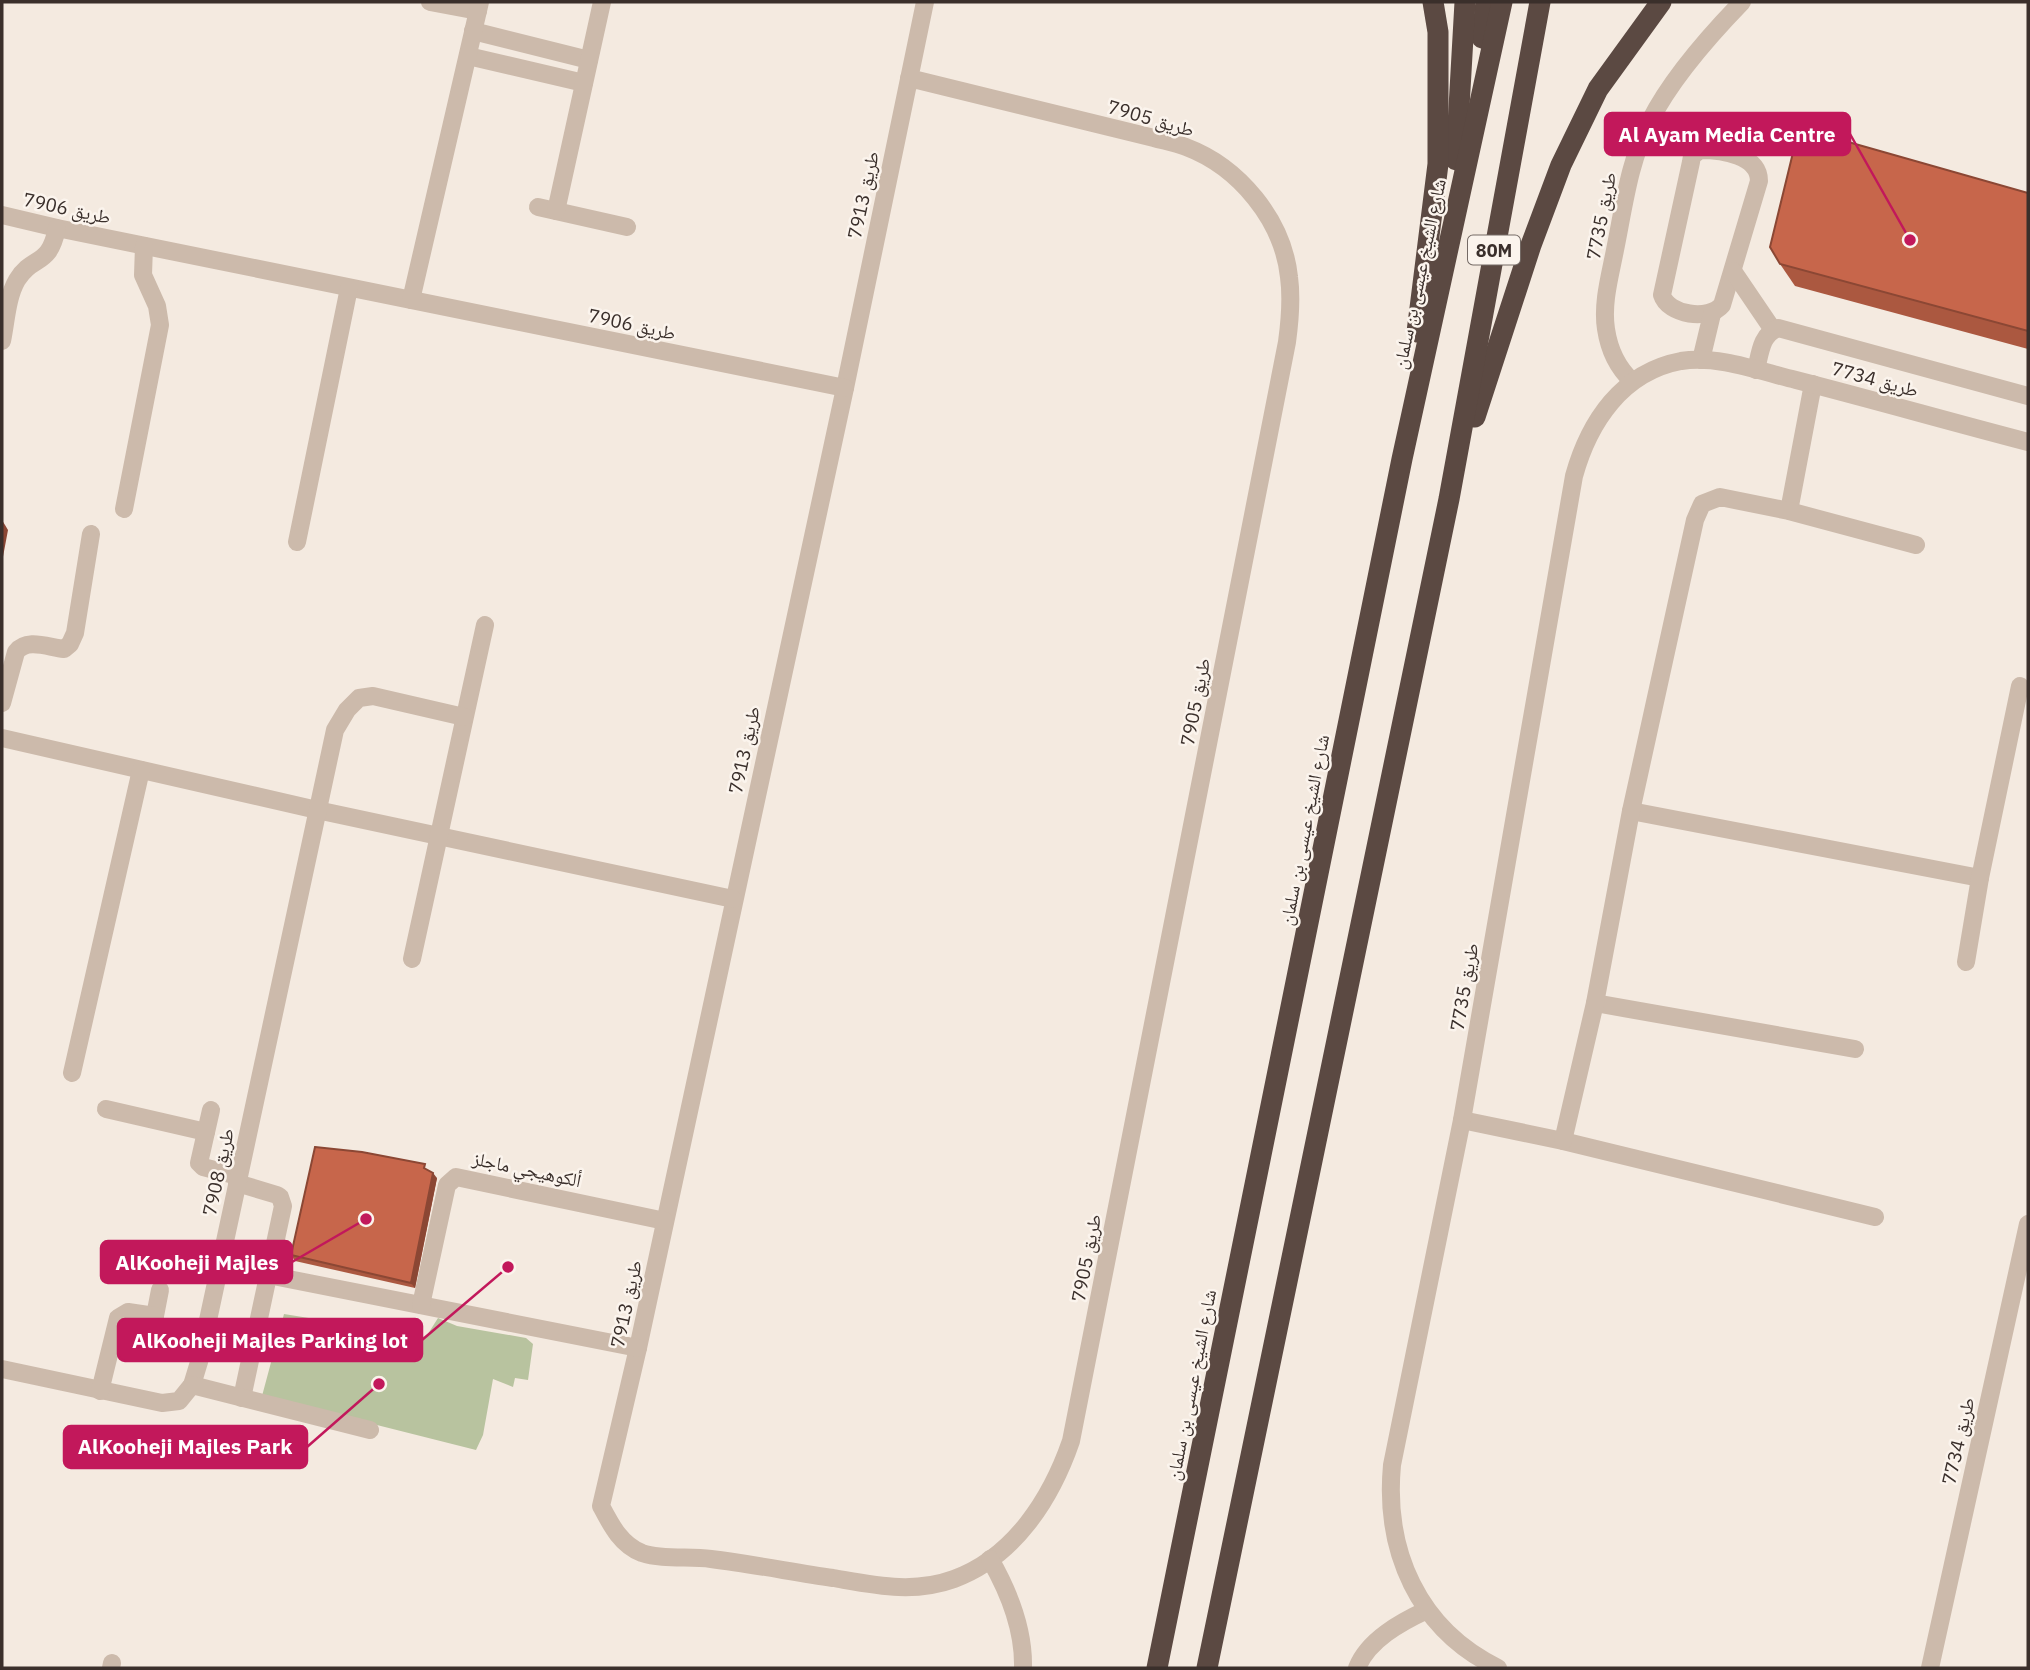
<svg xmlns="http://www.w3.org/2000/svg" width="2030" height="1670" viewBox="0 0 2030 1670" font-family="'IBM Plex Sans','Noto Naskh Arabic',sans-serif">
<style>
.green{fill:#b8c39f}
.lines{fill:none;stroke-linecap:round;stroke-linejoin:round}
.minor{stroke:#ccbaab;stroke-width:18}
.highway{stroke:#5b4942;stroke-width:21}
.wall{fill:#ab5840}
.shaded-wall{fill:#8b4734}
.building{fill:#c7664b;stroke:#8b4734;stroke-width:2}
.labels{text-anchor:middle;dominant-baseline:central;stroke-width:5;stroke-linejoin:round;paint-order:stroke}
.shield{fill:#fbf4ed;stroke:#746a65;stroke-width:2}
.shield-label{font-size:18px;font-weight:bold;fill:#3a2f2b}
.street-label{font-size:19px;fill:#3a2f2b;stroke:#fbf4ed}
.leader{fill:none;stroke:#c2185b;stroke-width:2.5}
.callout-dot{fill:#c2185b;stroke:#fbf4ed;stroke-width:2.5}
.callout{fill:#c2185b;stroke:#c2185b;stroke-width:2.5}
.callout-label{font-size:21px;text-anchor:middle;font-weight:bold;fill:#fff}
</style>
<rect width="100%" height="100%" fill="#f4eae0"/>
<path class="green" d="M284 1314 426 1337 438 1318 457 1326 526 1338 533 1344 528 1380 515 1378 513 1387 493 1379 483 1435 476 1450 262 1396Z"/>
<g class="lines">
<g class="minor">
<path d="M430 2 478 11"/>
<path d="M473 31 589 60"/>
<path d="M468 56 584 83"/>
<path d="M909 78 1154 138C1165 141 1176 143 1186 147 1239 167 1283 220 1289 277 1292 299 1290 320 1287 342L1071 1441C1051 1499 1014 1557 954 1579 913 1594 874 1585 833 1578 792 1572 752 1564 711 1559 689 1556 663 1560 642 1553 621 1545 611 1525 601 1506L638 1348 845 388 925 2"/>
<path d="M1700 150C1722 150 1759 155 1759 181L1722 305C1709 321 1668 315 1662 295L1691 162 1692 156Z"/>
<path d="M538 207 627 227"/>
<path d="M556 211 602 2"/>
<path d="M2 215 57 228 845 388"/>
<path d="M1733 271 1773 330"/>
<path d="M411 300 480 2"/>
<path d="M2 341C6 322 7 297 17 280 33 254 49 268 57 228"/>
<path d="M1701 360 1712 314"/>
<path d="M1756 370C1760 354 1761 334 1778 328L2028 396"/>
<path d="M1632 381C1618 368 1609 349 1606 329 1602 303 1610 276 1615 250 1624 206 1629 161 1650 121 1671 79 1710 35 1742 2"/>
<path d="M124 509 160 325 157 306 143 275 144 246"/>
<path d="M1789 511 1813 384"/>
<path d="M297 542 349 288"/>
<path d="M2 703 16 652C27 638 47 647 64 649L70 644 75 633 91 534"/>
<path d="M2 738 317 810 733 899"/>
<path d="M1631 811 1980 878"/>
<path d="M412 959 485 625"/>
<path d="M1966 962 1980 878 2020 686"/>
<path d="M1595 1003 1855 1049"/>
<path d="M72 1073 141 770"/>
<path d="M106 1109 206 1132"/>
<path d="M211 1110 199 1163 203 1167 238 1176"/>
<path d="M1462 1120 1563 1141 1875 1217"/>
<path d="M1563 1141 1595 1003 1631 811 1695 520 1702 504 1720 497 1789 511 1916 545"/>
<path d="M237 1183 277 1195 280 1197 283 1206 242 1398"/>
<path d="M268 1275 638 1348"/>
<path d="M421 1305 447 1185 456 1177 665 1221"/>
<path d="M148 1352 160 1290"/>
<path d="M2 1369 162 1403 179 1401 192 1385 199 1362 335 730 347 710 359 698 373 696 464 717"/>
<path d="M192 1385 370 1430"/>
<path d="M100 1391 118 1318 128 1312 155 1316"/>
<path d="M990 1559C1009 1592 1024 1629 1023 1668"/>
<path d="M111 1668 112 1663"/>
<path d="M1357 1668C1368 1640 1401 1622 1427 1610"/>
<path d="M1498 1668C1418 1629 1384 1551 1392 1465L1462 1120 1574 476C1589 422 1622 372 1681 361 1718 355 1759 371 1796 380 1874 400 1951 422 2028 442"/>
<path d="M1930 1668 2028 1224"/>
</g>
<g class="highway">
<path d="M1482 38 1486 2"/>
<path d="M1456 160 1465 2"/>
<path d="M1417 332 1438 164V32L1433 2"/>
<path d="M1475 417 1531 245 1561 165 1598 89 1661 2"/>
<path d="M1157 1668 1402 459 1502 2"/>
<path d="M1207 1668 1449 499 1540 2"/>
</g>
</g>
<g class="wall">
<path d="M2028 193V349L1795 286 1780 264Z"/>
<path d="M437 1178 415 1288 295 1261 291 1255Z"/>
</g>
<g class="shaded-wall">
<path d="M2 520 8 530 2 562Z"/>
<path d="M433 1173 437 1178 415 1288 411 1283Z"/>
</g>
<g class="building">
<path d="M1799 128 2028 193V331L1780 264 1770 247Z"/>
<path d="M315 1147 362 1152 425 1164 424 1168 433 1173 411 1283 291 1255Z"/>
</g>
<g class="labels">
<rect class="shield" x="1468" y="235.5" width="52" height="29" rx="5"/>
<g class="shield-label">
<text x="1494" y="250">80M</text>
</g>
<g class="street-label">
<text transform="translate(1151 118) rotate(16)">طريق 7905</text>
<text transform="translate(863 195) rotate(-78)">طريق 7913</text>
<text transform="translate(67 208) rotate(12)">طريق 7906</text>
<text transform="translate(1601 216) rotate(-79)">طريق 7735</text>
<text transform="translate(1419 274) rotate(-78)">شارع الشيخ عيسى بن سلمان</text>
<text transform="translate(632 324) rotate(12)">طريق 7906</text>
<text transform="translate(1875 379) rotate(15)">طريق 7734</text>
<text transform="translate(1195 702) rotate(-79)">طريق 7905</text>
<text transform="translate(744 750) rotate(-78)">طريق 7913</text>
<text transform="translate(1304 830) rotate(-79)">شارع الشيخ عيسى بن سلمان</text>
<text transform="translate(1464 987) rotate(-80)">طريق 7735</text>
<text transform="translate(527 1169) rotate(12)">ألكوهيجي ماجلز</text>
<text transform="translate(218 1172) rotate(-78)">طريق 7908</text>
<text transform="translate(1086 1258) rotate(-79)">طريق 7905</text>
<text transform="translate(626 1304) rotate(-78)">طريق 7913</text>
<text transform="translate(1191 1385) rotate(-79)">شارع الشيخ عيسى بن سلمان</text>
<text transform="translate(1958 1441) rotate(-77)">طريق 7734</text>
</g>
</g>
<path class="leader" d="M1910 240L1850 134M366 1219L292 1262M508 1267L422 1340M379 1384L307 1447"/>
<g class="callout-dot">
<circle cx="1910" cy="240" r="7"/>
<circle cx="366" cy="1219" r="7"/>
<circle cx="508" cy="1267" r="7"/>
<circle cx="379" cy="1384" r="7"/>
</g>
<g class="callout">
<rect x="1605" y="113" width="245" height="42" rx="7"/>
<rect x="101" y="1241" width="191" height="42" rx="7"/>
<rect x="118" y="1319" width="304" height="42" rx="7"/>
<rect x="64" y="1426" width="243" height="42" rx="7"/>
</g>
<g class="callout-label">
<text x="1727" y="142">Al Ayam Media Centre</text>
<text x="197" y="1270">AlKooheji Majles</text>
<text x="270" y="1348">AlKooheji Majles Parking lot</text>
<text x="185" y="1454">AlKooheji Majles Park</text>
</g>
<rect width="2030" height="1670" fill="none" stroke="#3a2f2b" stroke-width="7"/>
</svg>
